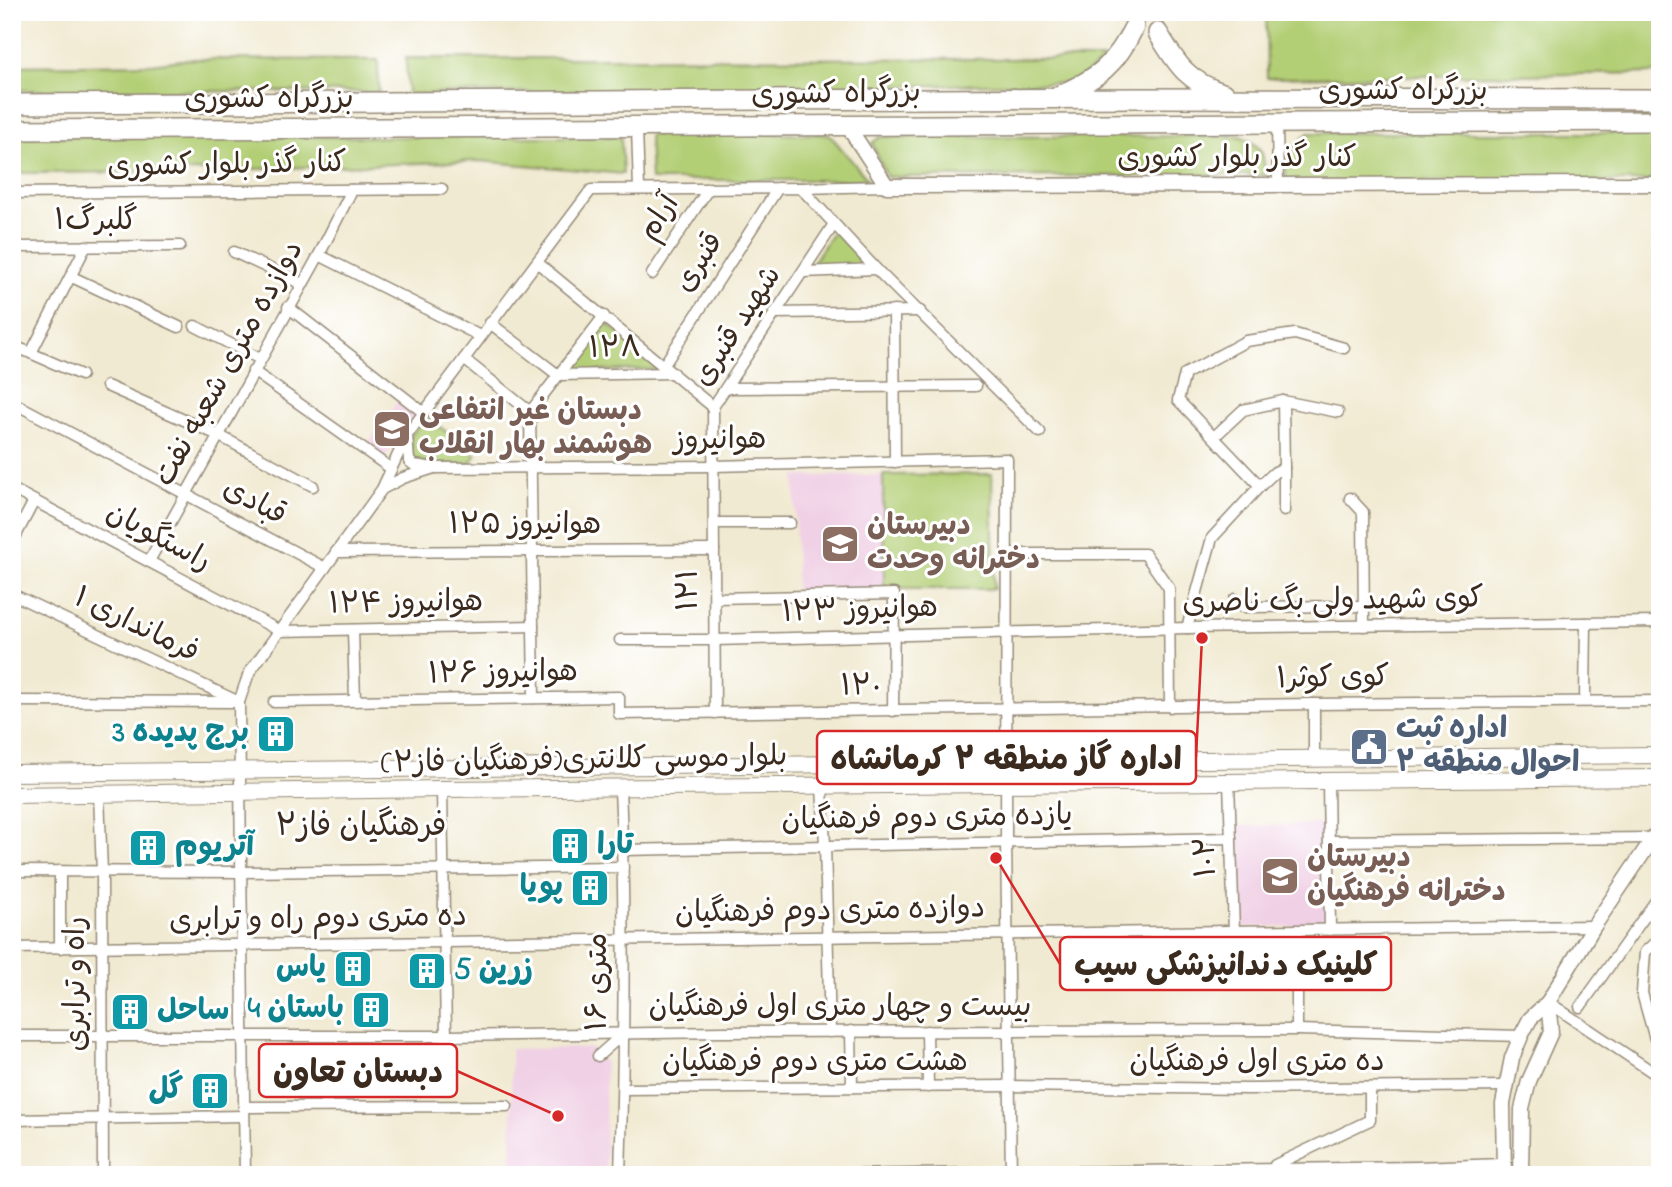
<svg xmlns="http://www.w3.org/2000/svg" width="1672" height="1187" viewBox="0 0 1672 1187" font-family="'Indie Flower','Playpen Sans Arabic',sans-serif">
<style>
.built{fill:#f0d0e5}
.green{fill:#b3cf76;stroke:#777c4a;stroke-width:2}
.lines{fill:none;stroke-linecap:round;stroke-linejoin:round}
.minor-casing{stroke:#968a78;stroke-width:13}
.tertiary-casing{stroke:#968a78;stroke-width:17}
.secondary-casing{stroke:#968a78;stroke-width:18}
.trunk-casing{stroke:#968a78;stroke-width:22}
.minor{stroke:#fff;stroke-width:10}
.tertiary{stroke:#fff;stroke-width:14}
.secondary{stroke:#fff;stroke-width:16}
.trunk{stroke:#fff;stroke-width:19}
.labels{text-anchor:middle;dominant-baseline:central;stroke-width:6;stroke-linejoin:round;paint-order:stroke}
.street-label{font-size:30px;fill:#3b2a1e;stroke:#fff}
.education-label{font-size:30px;font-weight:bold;fill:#785e54;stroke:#fff;text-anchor:start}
.service-label{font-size:30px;font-weight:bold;fill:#4e5e75;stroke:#fff;text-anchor:start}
.culture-label{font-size:30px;font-weight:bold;fill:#0d838f;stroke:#fff;text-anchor:end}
.neighbourhood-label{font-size:32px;fill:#3b2a1e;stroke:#fff}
.leader{fill:none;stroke:#d62828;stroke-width:2.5}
.callout-dot{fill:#d62828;stroke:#fff;stroke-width:2.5}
.callout{fill:#fff;stroke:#d62828;stroke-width:2.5}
.callout-label{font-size:32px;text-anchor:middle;font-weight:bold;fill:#3b2a1e}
</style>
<rect width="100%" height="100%" fill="#fff"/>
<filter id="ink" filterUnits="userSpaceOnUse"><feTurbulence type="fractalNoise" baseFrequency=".0143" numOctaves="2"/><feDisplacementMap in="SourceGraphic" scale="14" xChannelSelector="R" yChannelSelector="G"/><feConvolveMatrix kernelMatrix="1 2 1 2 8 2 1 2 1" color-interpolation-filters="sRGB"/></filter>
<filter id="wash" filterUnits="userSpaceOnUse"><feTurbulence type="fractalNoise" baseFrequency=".00686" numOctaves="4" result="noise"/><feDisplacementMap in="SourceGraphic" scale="28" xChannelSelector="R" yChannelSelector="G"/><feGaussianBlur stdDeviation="1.57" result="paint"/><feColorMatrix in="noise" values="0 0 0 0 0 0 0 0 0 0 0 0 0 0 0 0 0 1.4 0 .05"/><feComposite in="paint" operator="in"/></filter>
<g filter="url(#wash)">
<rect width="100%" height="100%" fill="#f1ead2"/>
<g class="built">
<path d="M399 399 417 412 384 459 366 446Z"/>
<path d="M883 475 884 589 796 590 795 476Z"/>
<path d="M1324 824 1326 926 1236 927 1235 826Z"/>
<path d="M591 1048 605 1063 606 1168 512 1169 511 1049Z"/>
</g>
<g class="green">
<path d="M1266 12H1660V73L1267 78Z"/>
<path d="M406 58 1106 59 1072 83 408 94Z"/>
<path d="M190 59 378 60 379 92 12 90V66L151 64Z"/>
<path d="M1308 133H1652V181L1286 182V156Z"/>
<path d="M829 134 868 180H651L649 135Z"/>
<path d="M1240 136C1262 146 1264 151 1265 175L887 177 872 143 880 137Z"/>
<path d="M29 137H621L623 174 479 161 171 172 12 173V141Z"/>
<path d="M834 231 867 266 810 267Z"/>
<path d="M605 322 664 369 565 372Z"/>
<path d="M426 416 476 455 469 464 433 465 413 459 410 437Z"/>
<path d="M992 474 994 589H884L883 475Z"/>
</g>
</g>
<g filter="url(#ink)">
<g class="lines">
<defs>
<g id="minor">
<path d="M1277 122 1278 186"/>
<path d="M637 128 639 189"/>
<path d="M801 188 887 186"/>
<path d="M12 193 442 189"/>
<path d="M12 247 180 246"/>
<path d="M234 252 302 284"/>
<path d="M319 255 480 336"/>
<path d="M538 263 713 407"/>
<path d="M803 272 876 269"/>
<path d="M652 274 709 188"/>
<path d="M72 277 179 327"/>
<path d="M288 307 423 412"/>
<path d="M894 311 895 462"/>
<path d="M775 313 920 311"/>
<path d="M490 323 558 375 673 373"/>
<path d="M195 326 260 359"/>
<path d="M12 345 81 375"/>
<path d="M31 353 86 246"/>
<path d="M464 359 530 412"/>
<path d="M664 365 778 188"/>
<path d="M253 371 390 468"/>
<path d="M107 386 218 435 313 486"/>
<path d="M726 388 976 386"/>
<path d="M12 402 325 568"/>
<path d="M407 435 591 190 801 188 876 269 1040 432"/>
<path d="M1214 437 1243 410 1283 401"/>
<path d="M434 468 714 466 1007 459 1006 842 1011 1175"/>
<path d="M1284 468V511"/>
<path d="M1260 486 1178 400 1185 374 1246 341 1295 334 1344 348"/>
<path d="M12 489 280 631 533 626"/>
<path d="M1350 498 1363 512 1364 626"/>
<path d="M714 523H790"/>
<path d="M12 543 34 501"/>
<path d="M336 552 714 550"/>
<path d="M1007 554H1145L1169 588 1170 707"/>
<path d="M149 561 319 255 352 190"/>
<path d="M12 594 239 702"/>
<path d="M715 598 894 594 893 711"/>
<path d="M1235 599 1242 607 1364 606"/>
<path d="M1187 628 1212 538 1260 486 1275 472 1284 468 1283 401 1338 412"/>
<path d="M353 630 355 701"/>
<path d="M620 640H715L1187 628 1660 622"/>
<path d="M534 698 530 412 604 316"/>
<path d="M12 701 236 702"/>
<path d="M1585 701 1586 623"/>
<path d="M274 702 619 697V714L1314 704 1660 701"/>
<path d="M1314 704V759"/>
<path d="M715 713 713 407 834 224"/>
<path d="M1328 781 1330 930"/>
<path d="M1229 782 1234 932"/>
<path d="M822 786 825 845 830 1032"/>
<path d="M442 789 446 1036"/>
<path d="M620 789C626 917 624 1046 620 1175"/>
<path d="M99 794 102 872 103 1175"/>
<path d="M1329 841 1652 838"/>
<path d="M623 850 1231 838"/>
<path d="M12 871 242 872 623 867"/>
<path d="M1297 931V1030"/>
<path d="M1660 938 1645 952 1642 993 1655 1039 1660 1045"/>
<path d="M12 948 1594 926"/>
<path d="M60 948V871"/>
<path d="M1548 1002 1660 1077"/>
<path d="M1580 1007 1660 895"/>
<path d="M851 1031 852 1087"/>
<path d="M927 1031 928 1087"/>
<path d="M12 1036H446L723 1032 1297 1030 1521 1036"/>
<path d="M598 1056 624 1033"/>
<path d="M623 1089 1008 1086 1248 1089 1506 1086"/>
<path d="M244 1107 507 1106"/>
<path d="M12 1120 244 1116"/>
<path d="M1275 1165 1370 1120V1088"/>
<path d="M245 1175 239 702 249 673 382 489 407 435 409 461 414 465 434 468 403 478 382 489"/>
<path d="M837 1175 1417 1167 1503 1164"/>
</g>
<g id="tertiary">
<path d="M847 125 887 186 1660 184"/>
<path d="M1504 1175 1503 1104 1512 1058 1521 1036 1530 1019 1548 1002 1594 926 1660 828"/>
<path d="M1521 1175 1522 1109 1529 1081 1551 1032 1548 1002"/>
</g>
<g id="secondary">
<path d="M12 773 1660 755"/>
<path d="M12 795 442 789 1660 778"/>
</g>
<g id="trunk">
<path d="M1158 33C1177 65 1188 82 1225 94"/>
<path d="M1060 95C1098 78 1116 65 1134 27"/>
<path d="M12 104 1138 98 1660 99"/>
<path d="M12 130 1660 121"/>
</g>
</defs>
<use href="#minor" class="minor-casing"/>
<use href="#tertiary" class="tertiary-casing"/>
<use href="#secondary" class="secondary-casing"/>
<use href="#trunk" class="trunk-casing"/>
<use href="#minor" class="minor"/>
<use href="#tertiary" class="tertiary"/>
<use href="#secondary" class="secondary"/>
<use href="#trunk" class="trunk"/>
</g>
</g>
<defs>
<symbol id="school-square" viewBox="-11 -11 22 22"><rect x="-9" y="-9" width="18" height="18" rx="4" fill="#8d6e63" stroke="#fff"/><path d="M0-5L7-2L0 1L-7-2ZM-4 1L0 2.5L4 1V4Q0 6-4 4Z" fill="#fff"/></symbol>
<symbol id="building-square" viewBox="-11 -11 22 22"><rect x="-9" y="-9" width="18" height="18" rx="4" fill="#0f9aa8" stroke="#fff"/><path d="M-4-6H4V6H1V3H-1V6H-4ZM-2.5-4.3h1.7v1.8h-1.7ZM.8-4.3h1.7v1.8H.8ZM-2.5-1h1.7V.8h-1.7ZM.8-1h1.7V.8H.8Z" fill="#fff"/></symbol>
<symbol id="civic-square" viewBox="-11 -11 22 22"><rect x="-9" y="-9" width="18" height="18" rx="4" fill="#5c6f8a" stroke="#fff"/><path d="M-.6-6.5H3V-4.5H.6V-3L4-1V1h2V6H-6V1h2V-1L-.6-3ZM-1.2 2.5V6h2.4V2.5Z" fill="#fff"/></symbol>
</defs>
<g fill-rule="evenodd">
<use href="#school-square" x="370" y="407" width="44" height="44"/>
<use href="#school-square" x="818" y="522" width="44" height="44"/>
<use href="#building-square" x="254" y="712" width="44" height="44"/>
<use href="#civic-square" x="1347" y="725" width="44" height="44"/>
<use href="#building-square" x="548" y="824" width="44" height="44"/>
<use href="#building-square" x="126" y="826" width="44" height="44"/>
<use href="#school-square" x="1258" y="854" width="44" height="44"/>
<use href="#building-square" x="568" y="866" width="44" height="44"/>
<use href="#building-square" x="331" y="947" width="44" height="44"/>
<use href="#building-square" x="405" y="949" width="44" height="44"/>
<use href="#building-square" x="349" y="988" width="44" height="44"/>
<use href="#building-square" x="108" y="990" width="44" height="44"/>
<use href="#building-square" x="188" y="1069" width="44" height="44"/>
</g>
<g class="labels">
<g class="street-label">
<text x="1403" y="92">بزرگراه کشوری</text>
<text transform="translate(836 95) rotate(-1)">بزرگراه کشوری</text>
<text x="269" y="100">بزرگراه کشوری</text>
<text x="1237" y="159">کنار گذر بلوار کشوری</text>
<text transform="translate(227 166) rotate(-1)">کنار گذر بلوار کشوری</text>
<text transform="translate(660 218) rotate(-57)">آرام</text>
<text x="96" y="222">گلبرگ۱</text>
<text transform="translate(700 263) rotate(-57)">قنبری</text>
<text transform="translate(738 327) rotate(-57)">شهید قنبری</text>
<text transform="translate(615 349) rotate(-1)">۱۲۸</text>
<text transform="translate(230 364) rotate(-61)">دوازده متری شعبه نفت</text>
<text transform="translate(720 441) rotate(-1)">هوانیروز</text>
<text transform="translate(254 503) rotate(28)">قبادی</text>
<text x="525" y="526">هوانیروز ۱۲۵</text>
<text transform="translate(158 538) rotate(28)">راستگویان</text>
<text transform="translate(690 590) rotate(-90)">۱۲۱</text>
<text transform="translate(1333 602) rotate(-1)">کوی شهید ولی بگ ناصری</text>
<text transform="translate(406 604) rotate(-1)">هوانیروز ۱۲۴</text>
<text transform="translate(860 611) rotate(-2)">۱۲۳ هوانیروز</text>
<text transform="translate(136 626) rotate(26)">فرمانداری ۱</text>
<text transform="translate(503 674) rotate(-1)">هوانیروز ۱۲۶</text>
<text transform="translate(1333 679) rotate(-1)">کوی کوثر۱</text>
<text transform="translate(861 687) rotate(-1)">۱۲۰</text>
<text transform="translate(584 761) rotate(-1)">بلوار موسی کلانتری(فرهنگیان فاز۲)</text>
<text transform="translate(927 819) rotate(-1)">یازده متری دوم فرهنگیان</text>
<text transform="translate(1207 857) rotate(-92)">۱۰۲</text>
<text transform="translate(830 912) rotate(-1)">دوازده متری دوم فرهنگیان</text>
<text transform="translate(318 920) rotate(-1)">ده متری دوم راه و ترابری</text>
<text transform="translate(599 982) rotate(-90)">۱۶ متری</text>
<text transform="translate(77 984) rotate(-90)">راه و ترابری</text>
<text x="840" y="1008">بیست و چهار متری اول فرهنگیان</text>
<text x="815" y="1063">هشت متری دوم فرهنگیان</text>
<text x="1257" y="1063">ده متری اول فرهنگیان</text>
</g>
<g class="education-label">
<text x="419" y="412">دبستان غیر انتفاعی<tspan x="419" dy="34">هوشمند بهار انقلاب</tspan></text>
<text x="867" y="527">دبیرستان<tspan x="867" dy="34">دخترانه وحدت</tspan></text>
<text x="1307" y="859">دبیرستان<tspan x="1307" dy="34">دخترانه فرهنگیان</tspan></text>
</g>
<g class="service-label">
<text x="1396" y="730">اداره ثبت<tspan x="1396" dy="34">احوال منطقه ۲</tspan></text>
</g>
<g class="culture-label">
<text x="249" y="734">برج پدیده 3</text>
<text x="597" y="846" text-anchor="start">تارا</text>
<text x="175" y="848" text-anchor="start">آتریوم</text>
<text x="563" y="888">پویا</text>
<text x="326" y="969">یاس</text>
<text x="454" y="971" text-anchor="start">زرین 5</text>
<text x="344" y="1010">باستان 4</text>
<text x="157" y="1012" text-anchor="start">ساحل</text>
<text x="183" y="1091">گل</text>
</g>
<g class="neighbourhood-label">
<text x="361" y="827">فرهنگیان فاز۲</text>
</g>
</g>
<path class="leader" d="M1202 638L1196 757M996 858L1060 964M558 1116L457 1071"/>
<g class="callout-dot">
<circle cx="1202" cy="638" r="7"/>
<circle cx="996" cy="858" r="7"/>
<circle cx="558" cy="1116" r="7"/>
</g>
<g class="callout">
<rect x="817" y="731" width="379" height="53" rx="7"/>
<rect x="1060" y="937" width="331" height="53" rx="7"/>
<rect x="259" y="1044" width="198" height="53" rx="7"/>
</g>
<g class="callout-label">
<text x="1006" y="769">اداره گاز منطقه ۲ کرمانشاه</text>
<text x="1226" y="975">کلینیک دندانپزشکی سیب</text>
<text x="358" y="1082">دبستان تعاون</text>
</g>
<rect width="1672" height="1187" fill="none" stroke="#fff" stroke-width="42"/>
</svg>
